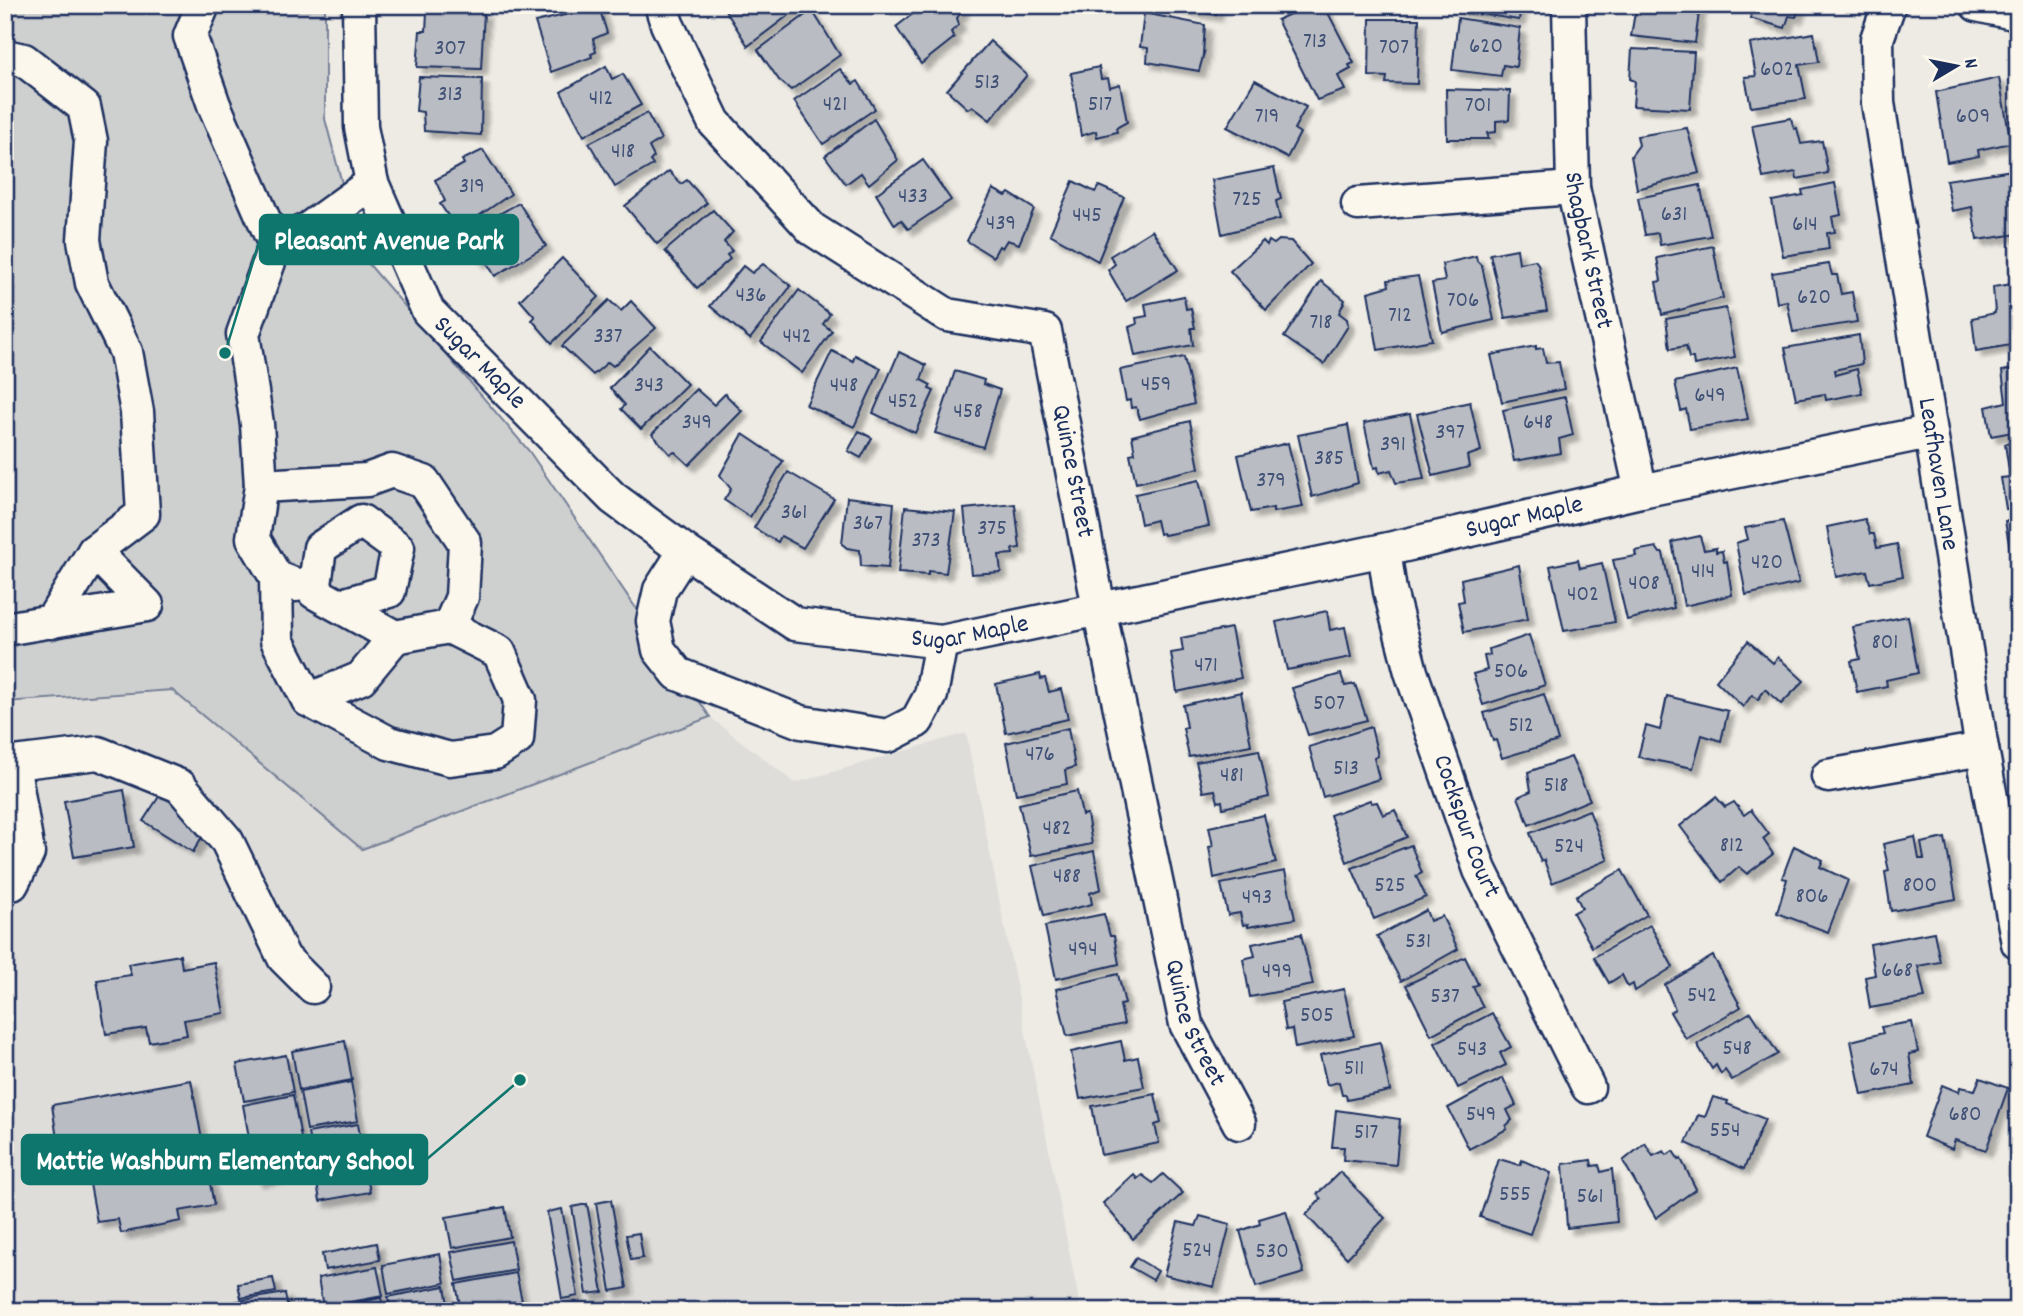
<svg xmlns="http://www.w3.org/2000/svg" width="2023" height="1316" viewBox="0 0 2023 1316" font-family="Dekko,sans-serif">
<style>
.built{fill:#deddda}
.green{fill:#cecfcf;stroke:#747f96;stroke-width:2}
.building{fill:#b9bcc3;stroke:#1b2f5e;stroke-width:2;filter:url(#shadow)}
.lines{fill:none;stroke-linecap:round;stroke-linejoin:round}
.minor-casing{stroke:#1b2f5e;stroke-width:37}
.minor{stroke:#fbf7ec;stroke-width:32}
.labels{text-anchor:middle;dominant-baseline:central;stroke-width:5;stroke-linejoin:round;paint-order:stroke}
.number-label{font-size:23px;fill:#425277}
.street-label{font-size:26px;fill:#1b2f5e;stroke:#fbf7ec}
.leader{fill:none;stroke:#0f766e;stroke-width:2.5}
.callout-dot{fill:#0f766e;stroke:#fbf7ec;stroke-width:2.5}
.callout{fill:#0f766e;stroke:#0f766e;stroke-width:2.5}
.callout-label{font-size:28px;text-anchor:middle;font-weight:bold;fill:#fff}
</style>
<defs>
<filter id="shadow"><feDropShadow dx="6" dy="6" stdDeviation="2" flood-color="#0004"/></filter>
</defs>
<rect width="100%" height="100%" fill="#eeebe4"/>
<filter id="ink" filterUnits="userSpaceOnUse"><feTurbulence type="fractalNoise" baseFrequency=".0143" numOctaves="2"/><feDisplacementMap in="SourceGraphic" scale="14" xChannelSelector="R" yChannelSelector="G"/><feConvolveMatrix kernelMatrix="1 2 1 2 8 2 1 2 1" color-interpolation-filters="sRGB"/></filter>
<g filter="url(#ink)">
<path class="built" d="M172 689 362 849 710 717 795 783 966 733 1081 1311H5V702Z"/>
<path class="green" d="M5 5H325V119L361 255 529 451 710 717 362 849 172 690 5 702Z"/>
<g class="building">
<path d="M722 5H802L748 46Z"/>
<path d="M924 5H960L963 10 957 18 959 25 951 32 954 38 921 64 896 27Z"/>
<path d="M1161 5H1218L1216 15Z"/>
<path d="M1309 5H1324L1354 63 1349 65 1351 69 1338 76 1345 90 1317 100 1277 20Z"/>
<path d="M1457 5H1521L1519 20 1457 10Z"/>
<path d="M1641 5H1700L1695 43 1631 36 1636 6Z"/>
<path d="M1753 5H1801L1796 17 1789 16 1785 28 1750 18Z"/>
<path d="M599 7 607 33 593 39 596 52 591 54 592 57 551 72 535 22Z"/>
<path d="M812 10 840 55 791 90 779 80 758 50Z"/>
<path d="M427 12H484L481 69 417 67 420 31H426Z"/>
<path d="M1144 13 1205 25 1203 54 1204 53 1199 71 1147 62 1148 48 1140 47Z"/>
<path d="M1458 18 1520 28 1516 67 1503 65 1501 76 1452 70Z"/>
<path d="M1370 19H1419L1417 84 1386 83 1387 77 1369 76Z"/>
<path d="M1814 33 1819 62 1799 65 1806 99 1751 107 1745 77 1756 76 1750 44Z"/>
<path d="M990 41 1027 75 990 120 972 106 968 109 947 90Z"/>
<path d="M1632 49 1694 52 1690 109 1633 106 1635 81 1630 79Z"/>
<path d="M606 66 612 79 623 74 641 105 584 136 561 92Z"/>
<path d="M1099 67 1101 79 1108 78 1110 87 1120 84 1127 122 1116 128 1117 132 1097 137 1096 131 1081 136 1071 73Z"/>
<path d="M840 69 853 84 858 81 875 109 823 144 794 101Z"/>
<path d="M419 77 482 79 481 135 424 131 423 112 416 111Z"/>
<path d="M1999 78 2011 143 1978 150 1979 156 1947 162 1936 92Z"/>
<path d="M1255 80 1306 107 1294 129 1300 133 1287 158 1227 127Z"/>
<path d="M1446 89 1510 91 1509 120 1496 121V132L1487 133 1489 139H1447Z"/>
<path d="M647 113 661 139 649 147 654 157 650 161 653 165 615 187 589 143Z"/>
<path d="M1791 118 1794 129 1797 128 1801 144 1822 141 1828 173 1797 179 1796 172 1763 178 1752 125Z"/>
<path d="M874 119 898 160 869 184 861 173 846 184 825 156Z"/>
<path d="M1687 128 1699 173 1637 189 1631 156 1639 145 1637 136Z"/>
<path d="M483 150 511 194 458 230 440 204 445 201 435 180 464 164 462 160Z"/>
<path d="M923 160 951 200 908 229 901 220 895 225 876 194Z"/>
<path d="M1274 168 1281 199 1276 201 1280 219 1222 234 1212 180Z"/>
<path d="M2013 170 2018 198V234L1977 240 1972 207 1952 211 1946 180Z"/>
<path d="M669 171 681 184 687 180 707 203 657 244 625 206Z"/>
<path d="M1073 181 1095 192 1099 186 1124 197 1098 261 1050 234Z"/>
<path d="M1835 183 1841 215 1832 217 1835 232 1827 233 1829 249 1783 256 1772 201 1803 195 1802 190Z"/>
<path d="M1700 185 1711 236 1660 245 1658 233 1645 235 1638 198Z"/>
<path d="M993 189 1006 196 1009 193 1034 209 1019 244 1007 240 1002 248 999 246 993 257 967 241Z"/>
<path d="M519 203 546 246 495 276 484 258 479 262 463 234Z"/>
<path d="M713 210 733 232 724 242 732 251 727 255 730 259 697 288 665 251Z"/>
<path d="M1152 230 1178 270 1126 301 1108 270 1115 264 1110 256Z"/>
<path d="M1279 240 1291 241 1311 264 1266 310 1230 271 1263 241 1267 245 1269 241 1274 244Z"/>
<path d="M1713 246 1723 298 1662 315 1656 282 1661 281 1657 258Z"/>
<path d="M1517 249 1519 263 1535 260 1538 264 1547 311 1505 318 1490 254Z"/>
<path d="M1476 256 1477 261 1482 266 1494 320 1442 332 1432 283 1445 281 1442 264Z"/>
<path d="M562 258 599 297 552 343 532 320 535 317 520 300Z"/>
<path d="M763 264 791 286 750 339 710 306 743 266 752 273Z"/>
<path d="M1829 264 1832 275H1837L1841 294 1852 292 1857 322 1793 332 1787 301 1777 303 1772 273Z"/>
<path d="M1418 276 1432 340 1378 350 1368 292 1389 286 1388 280Z"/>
<path d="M1321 281 1345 300 1339 313 1347 319 1348 326 1324 364 1284 337Z"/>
<path d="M2018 283V341L2010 342 2011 345 1976 351 1972 318 1995 313 1993 287Z"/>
<path d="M799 290 830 314 823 324 832 331 802 373 761 342Z"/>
<path d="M1184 296 1186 309 1191 308 1195 328H1191L1193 345 1135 356 1129 327 1137 324 1136 318 1147 316 1145 304Z"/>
<path d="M609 300 621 311 631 301 656 328 613 366 608 362 593 375 562 346Z"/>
<path d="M1726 308 1735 357 1694 365 1693 358H1689L1686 346 1670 349 1666 319Z"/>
<path d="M1859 335 1862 364 1834 370 1835 375 1857 369 1862 393 1826 400 1825 394 1796 399 1785 348Z"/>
<path d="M650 346 687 384 641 429 621 409 625 405 610 388Z"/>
<path d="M1536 346V349L1543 348 1546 363 1559 362 1564 389 1502 402 1491 355Z"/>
<path d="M832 351 853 361 855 355 881 368 854 427 806 405Z"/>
<path d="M899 352 926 365 921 380 931 385 929 389 934 391 915 433 873 413Z"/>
<path d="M1184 357 1194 404 1140 419 1136 407 1131 408 1130 400 1126 401 1120 370Z"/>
<path d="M1737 368 1748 419 1690 429 1686 409 1681 411 1675 382Z"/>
<path d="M2018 368V431L1991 436 1986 407 2006 402 2002 371Z"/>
<path d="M955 371 984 380 983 384 1000 390 983 447 935 433Z"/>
<path d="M696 389 714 405 725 394 742 411 689 465 675 452 670 454 652 434Z"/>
<path d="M1565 397 1573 435 1559 439 1561 453 1514 461 1503 410Z"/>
<path d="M1470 402 1481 451 1467 456 1469 467 1433 476 1417 414Z"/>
<path d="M1410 414 1424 479 1396 483 1391 470 1379 473 1378 467 1374 468 1364 423Z"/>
<path d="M1190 421 1199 468 1136 483 1130 454 1135 453 1132 436Z"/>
<path d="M1348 425 1358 483 1312 497 1298 435Z"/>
<path d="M859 431 872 438 861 458 848 451Z"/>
<path d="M743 434 783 461 750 517 724 500 731 489 720 475Z"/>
<path d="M2018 442V507L2006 509 2001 478 2010 477 2005 444Z"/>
<path d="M1288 443 1303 507 1273 512V508L1251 512 1238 455Z"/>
<path d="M788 472 834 499 803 548 781 536 778 542 754 528Z"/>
<path d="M1199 480 1209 526 1164 535 1163 533 1159 534 1156 520 1141 524 1135 494Z"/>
<path d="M847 497 894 503 888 568 861 566 860 550 847 548 842 544Z"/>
<path d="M1015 504 1020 548 1012 549 1013 554 999 555 1001 572 971 574 964 509Z"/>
<path d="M905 507 955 512 946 573 928 571V575L898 573Z"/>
<path d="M1865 519 1870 534H1874L1877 548 1897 544 1903 576 1870 583 1867 571 1836 577 1827 527Z"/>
<path d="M2018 519V549L2010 550 2005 521Z"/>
<path d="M1783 521 1799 583 1746 595 1736 543 1748 539 1745 528Z"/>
<path d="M1700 536 1704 550 1716 548V552L1722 551 1724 562 1727 561 1732 595 1684 606 1672 542Z"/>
<path d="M1656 547 1660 553H1663L1674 608 1627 620 1613 560 1636 556 1635 551Z"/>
<path d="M1578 560 1580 568 1602 563 1615 622 1564 631 1550 566Z"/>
<path d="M1519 565 1528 619 1464 632 1458 602 1464 601 1461 579Z"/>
<path d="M1327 611 1330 630 1345 627 1351 657 1287 670 1276 622Z"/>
<path d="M1908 616 1918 673 1886 680 1887 686 1857 692 1851 661 1860 659 1853 627Z"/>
<path d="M1231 628 1241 678 1177 692 1171 653 1183 651 1181 638Z"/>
<path d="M1529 635 1545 685 1483 705 1473 674 1487 670 1484 656 1490 655 1489 649Z"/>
<path d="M1748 641 1773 663 1778 657 1804 681 1781 704 1765 689 1758 700 1752 695 1743 707 1716 681Z"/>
<path d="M1040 674 1041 679 1045 678 1049 692 1061 689 1068 719 1006 733 996 684Z"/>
<path d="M1341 674 1345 686 1355 684 1367 720 1308 735 1292 688Z"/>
<path d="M1241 692 1251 745 1189 757 1183 728 1187 727 1183 705Z"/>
<path d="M1544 694 1558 741 1502 758 1496 740 1493 741 1484 713Z"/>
<path d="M1667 696 1728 711 1721 741 1702 735 1693 768 1638 757 1646 726 1660 730Z"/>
<path d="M1371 727 1378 756 1374 758 1379 779 1323 797 1309 747Z"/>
<path d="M1068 728 1075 767 1065 770 1067 784 1016 794 1006 743Z"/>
<path d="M1259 750 1269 797 1223 808 1222 801 1218 802 1215 790 1203 792 1196 762Z"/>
<path d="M1571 757 1590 800 1529 825 1518 797 1531 791 1528 772Z"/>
<path d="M124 790 134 847 74 857 64 801Z"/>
<path d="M1077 791 1082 815 1087 814 1092 844 1031 856 1019 804Z"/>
<path d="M160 795 209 825 193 852 143 821Z"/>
<path d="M1716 797 1725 807 1734 802 1744 815 1751 810 1769 834 1763 839 1773 854 1747 874 1739 867 1722 882 1680 826Z"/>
<path d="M1370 800 1372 803 1377 802 1383 815 1395 810 1407 837 1347 862 1330 815Z"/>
<path d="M1589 810 1608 860 1552 883 1544 860 1541 862 1530 833Z"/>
<path d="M1264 815 1276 863 1214 878 1209 847 1213 846 1209 827Z"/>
<path d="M1915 837 1919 859H1924L1921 843 1945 838 1956 899 1891 911 1885 872 1889 871 1883 844Z"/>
<path d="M1411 845 1422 873 1416 876 1426 897 1374 919 1352 868Z"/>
<path d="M1794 846 1823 860 1820 867 1848 880 1828 932 1777 913 1787 879 1782 878Z"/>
<path d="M1094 851 1101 889 1090 893 1092 904 1044 916 1032 866Z"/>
<path d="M1622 870 1647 915 1592 947 1573 913 1582 908 1576 896Z"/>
<path d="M1285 871 1295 919 1248 927V924L1243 925 1240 913 1228 915 1221 884Z"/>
<path d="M1426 910 1430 921 1442 916 1458 949 1401 981 1377 936Z"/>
<path d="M1104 914 1110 936H1114L1119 964 1056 979 1045 926Z"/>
<path d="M1650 925 1673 967 1635 991 1633 984 1628 987 1622 975 1609 983 1594 957Z"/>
<path d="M1934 932 1940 962 1918 966 1925 998 1870 1008 1865 977 1875 975 1870 944Z"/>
<path d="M1301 934 1313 985 1250 997 1243 959 1255 956 1252 944Z"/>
<path d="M180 955 182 968 214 962 224 1013 184 1020 187 1035 149 1042 146 1028 106 1034 97 980 131 975 128 964Z"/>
<path d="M1713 956 1741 1007 1686 1039 1670 1012 1675 1009 1665 985Z"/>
<path d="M1465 957 1478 984 1473 987 1483 1007 1431 1035 1406 985Z"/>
<path d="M1118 974 1125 1004 1120 1005 1124 1024 1067 1036 1056 989Z"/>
<path d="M1344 989 1354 1036 1295 1048 1292 1029 1286 1030 1281 1002Z"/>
<path d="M1751 1012 1778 1054 1732 1080 1725 1070 1721 1074 1716 1065 1712 1069 1697 1044Z"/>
<path d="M1492 1013 1511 1047 1500 1053 1506 1065 1458 1088 1435 1043Z"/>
<path d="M1912 1022 1918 1052 1909 1054 1914 1085 1862 1095 1851 1041 1883 1033 1881 1027Z"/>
<path d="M345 1041 352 1080 299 1090 292 1051Z"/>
<path d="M1121 1041 1125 1060 1138 1057 1144 1087 1080 1099 1071 1052Z"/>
<path d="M1380 1042 1390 1091 1347 1100 1346 1095H1342L1339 1082 1327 1085 1320 1055Z"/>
<path d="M286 1055 293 1092 244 1101 237 1064Z"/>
<path d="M1503 1078 1516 1105 1507 1110 1512 1120 1506 1126 1507 1129 1469 1149 1448 1108Z"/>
<path d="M1980 1078 2008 1088 1986 1150 1955 1140 1952 1149 1923 1137 1942 1085 1959 1092 1960 1087 1975 1090Z"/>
<path d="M191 1080 214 1205 179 1211 181 1221 121 1233 118 1219 97 1222 84 1151 59 1153 52 1105Z"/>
<path d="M351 1082 358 1121 307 1130 300 1092Z"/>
<path d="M1155 1094 1161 1123 1155 1125 1159 1143 1101 1155 1092 1106Z"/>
<path d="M293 1095 307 1170 257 1180 243 1105Z"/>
<path d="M1713 1097 1728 1101 1727 1104 1765 1119 1744 1169 1686 1143 1698 1115 1705 1117Z"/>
<path d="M1336 1110 1400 1119 1396 1165 1343 1160 1344 1147H1332Z"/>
<path d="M358 1124 364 1159 314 1168 308 1133Z"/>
<path d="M1645 1143 1653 1156 1664 1151 1667 1155 1673 1151 1679 1160 1681 1159 1696 1189 1656 1218 1623 1161Z"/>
<path d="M1499 1159 1520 1165 1522 1160 1551 1173 1530 1234 1480 1217Z"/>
<path d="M1591 1160 1592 1166 1599 1165 1601 1172 1612 1169 1617 1222 1567 1228 1563 1164Z"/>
<path d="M364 1161 370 1192 320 1201 315 1171Z"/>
<path d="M1340 1172 1385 1218 1347 1258 1306 1215 1321 1199 1317 1194Z"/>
<path d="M1134 1174 1137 1179 1142 1175 1153 1183 1163 1174 1183 1193 1133 1239 1103 1203Z"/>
<path d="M611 1200 627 1288 611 1291 596 1203Z"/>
<path d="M587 1204 603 1292 587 1294 572 1207Z"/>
<path d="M505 1207 510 1237 452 1248 446 1217Z"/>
<path d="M562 1209 578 1296 562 1299 547 1212Z"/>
<path d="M1286 1211 1304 1273 1256 1287 1240 1231 1260 1224 1259 1219Z"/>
<path d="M1200 1216 1230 1224 1214 1287 1164 1275 1178 1222 1196 1226Z"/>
<path d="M639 1233 643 1258 631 1260 626 1235Z"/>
<path d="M511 1241 516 1270 457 1281 451 1252Z"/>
<path d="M377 1243 380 1260 325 1270 322 1254Z"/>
<path d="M440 1254 445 1283 388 1294 383 1265Z"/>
<path d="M1136 1258 1158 1271 1153 1280 1130 1267Z"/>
<path d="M377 1267 383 1296 323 1307 318 1278Z"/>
<path d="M516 1273 522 1301 461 1311 456 1284Z"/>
<path d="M273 1278 276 1292 241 1298 238 1284Z"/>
<path d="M445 1286 449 1311H391L388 1297Z"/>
<path d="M285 1293 288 1311H228L226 1303Z"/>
<path d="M381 1298 384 1311H325V1309Z"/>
</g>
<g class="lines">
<defs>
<g id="minor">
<path d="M203 5 190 36 214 105 275 245 308 229 372 183"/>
<path id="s1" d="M359 5 361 127 372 183 428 311 613 498 685 551 795 624 941 642 1384 550 1641 491 1929 432"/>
<path id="s2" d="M661 5 667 24 714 122 812 229 947 315 1045 331 1099 608 1186 1024 1239 1123"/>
<path id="s3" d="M1569 5 1573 188 1641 491"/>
<path id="s4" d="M1889 5 1877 39 1878 103 1982 749 2018 943"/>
<path d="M1977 5 2018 14"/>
<path d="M5 56 24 60 84 107 91 141 84 240 92 283 126 352 137 412 143 514 94 551"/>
<path d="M1358 204 1573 188"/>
<path d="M275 245 243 334 257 424 261 486 367 480 392 471 424 482 465 543 462 597 449 627 395 637 339 606 389 591 398 548 361 521 320 548 314 592 339 606"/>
<path d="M261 486 253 538 276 577 296 585"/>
<path id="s5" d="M1384 550 1390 591 1411 672 1480 870 1588 1087"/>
<path d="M685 551 660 590 653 621 659 650 678 674 801 722 888 736 917 721 931 695 941 642"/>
<path d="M276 577 277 640 308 700 389 743 450 759 495 753 517 739 520 700 499 652 449 627"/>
<path d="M5 629 147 605 94 551 51 622"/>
<path d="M308 700 361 678 395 637"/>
<path d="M5 764 98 753 180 786 227 841 284 958 313 987"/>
<path d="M1828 776 1982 749"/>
<path d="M5 885 12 884 28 853 13 763"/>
</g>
</defs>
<use href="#minor" class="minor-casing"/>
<use href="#minor" class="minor"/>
</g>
</g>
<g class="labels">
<g class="number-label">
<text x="1315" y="42">713</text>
<text x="1486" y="47">620</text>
<text x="1394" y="48">707</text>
<text x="450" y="49">307</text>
<text x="1777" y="70">602</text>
<text x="987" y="83">513</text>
<text x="450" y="95">313</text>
<text x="601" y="99">412</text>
<text x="835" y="105">421</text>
<text x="1100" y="105">517</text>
<text x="1478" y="106">701</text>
<text x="1267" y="117">719</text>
<text x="1973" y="117">609</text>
<text x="623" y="152">418</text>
<text x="472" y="187">319</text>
<text x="913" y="197">433</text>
<text x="1247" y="200">725</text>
<text x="1674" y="215">631</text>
<text x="1087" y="216">445</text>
<text x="1001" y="224">439</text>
<text x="1805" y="225">614</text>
<text x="751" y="296">436</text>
<text x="1814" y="298">620</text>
<text x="1463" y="301">706</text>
<text x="1400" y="316">712</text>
<text x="1321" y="323">718</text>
<text x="608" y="337">337</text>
<text x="797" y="337">442</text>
<text x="1156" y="385">459</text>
<text x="649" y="386">343</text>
<text x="844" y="386">448</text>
<text x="1710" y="396">649</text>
<text x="903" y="402">452</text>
<text x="968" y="412">458</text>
<text x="697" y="423">349</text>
<text x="1538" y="423">648</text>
<text x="1450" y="433">397</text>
<text x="1393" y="445">391</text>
<text x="1329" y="459">385</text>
<text x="1271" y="481">379</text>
<text x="794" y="513">361</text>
<text x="868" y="524">367</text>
<text x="992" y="529">375</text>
<text x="926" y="541">373</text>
<text x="1767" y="563">420</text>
<text x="1703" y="572">414</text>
<text x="1644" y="584">408</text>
<text x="1583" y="595">402</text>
<text x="1885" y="643">801</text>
<text x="1206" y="666">471</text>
<text x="1511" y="672">506</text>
<text x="1329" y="704">507</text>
<text x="1521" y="726">512</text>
<text x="1040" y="755">476</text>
<text x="1346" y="769">513</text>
<text x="1232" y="776">481</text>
<text x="1556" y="786">518</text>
<text x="1057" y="829">482</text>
<text x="1732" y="846">812</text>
<text x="1569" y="847">524</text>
<text x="1067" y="877">488</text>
<text x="1390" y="886">525</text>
<text x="1920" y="886">800</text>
<text x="1812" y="897">806</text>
<text x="1257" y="898">493</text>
<text x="1418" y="942">531</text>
<text x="1083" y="950">494</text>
<text x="1897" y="971">668</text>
<text x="1277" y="972">499</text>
<text x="1702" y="996">542</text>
<text x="1445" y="997">537</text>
<text x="1317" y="1016">505</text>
<text x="1737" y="1049">548</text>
<text x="1472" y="1050">543</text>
<text x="1354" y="1069">511</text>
<text x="1884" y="1070">674</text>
<text x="1481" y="1115">549</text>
<text x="1965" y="1115">680</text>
<text x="1725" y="1131">554</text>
<text x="1366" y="1133">517</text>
<text x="1515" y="1195">555</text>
<text x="1590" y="1197">561</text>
<text x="1197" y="1251">524</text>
<text x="1272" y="1252">530</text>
</g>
<g class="street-label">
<text stroke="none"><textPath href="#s3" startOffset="247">Shagbark Street</textPath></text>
<text stroke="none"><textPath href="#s1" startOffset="392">Sugar Maple</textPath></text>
<text stroke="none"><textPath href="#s2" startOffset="676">Quince Street</textPath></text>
<text stroke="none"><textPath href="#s4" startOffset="476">Leafhaven Lane</textPath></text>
<text stroke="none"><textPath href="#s1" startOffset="1547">Sugar Maple</textPath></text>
<text stroke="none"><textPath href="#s1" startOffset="980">Sugar Maple</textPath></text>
<text stroke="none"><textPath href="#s5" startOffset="289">Cockspur Court</textPath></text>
<text stroke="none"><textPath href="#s2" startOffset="1242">Quince Street</textPath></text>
</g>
</g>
<path class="leader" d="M225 353L260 239M520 1080L427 1159"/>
<g class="callout-dot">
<circle cx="225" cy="353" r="7"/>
<circle cx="520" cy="1080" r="7"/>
</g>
<g class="callout">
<rect x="260" y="215" width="258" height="49" rx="7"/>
<rect x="22" y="1135" width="405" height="49" rx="7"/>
</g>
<g class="callout-label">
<text x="389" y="249">Pleasant Avenue Park</text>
<text x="225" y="1169">Mattie Washburn Elementary School</text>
</g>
<rect width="2023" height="1316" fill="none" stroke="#fbf7ec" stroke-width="28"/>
<rect x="14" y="14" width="1995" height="1288" fill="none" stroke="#1b2f5e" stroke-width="2.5" filter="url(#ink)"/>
<g transform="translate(1956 66) rotate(80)" stroke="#fbf7ec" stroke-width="5" paint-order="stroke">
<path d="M0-5L12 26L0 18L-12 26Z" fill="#1b2f5e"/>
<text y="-10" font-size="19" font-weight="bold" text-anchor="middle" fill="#1b2f5e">N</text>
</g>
</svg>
